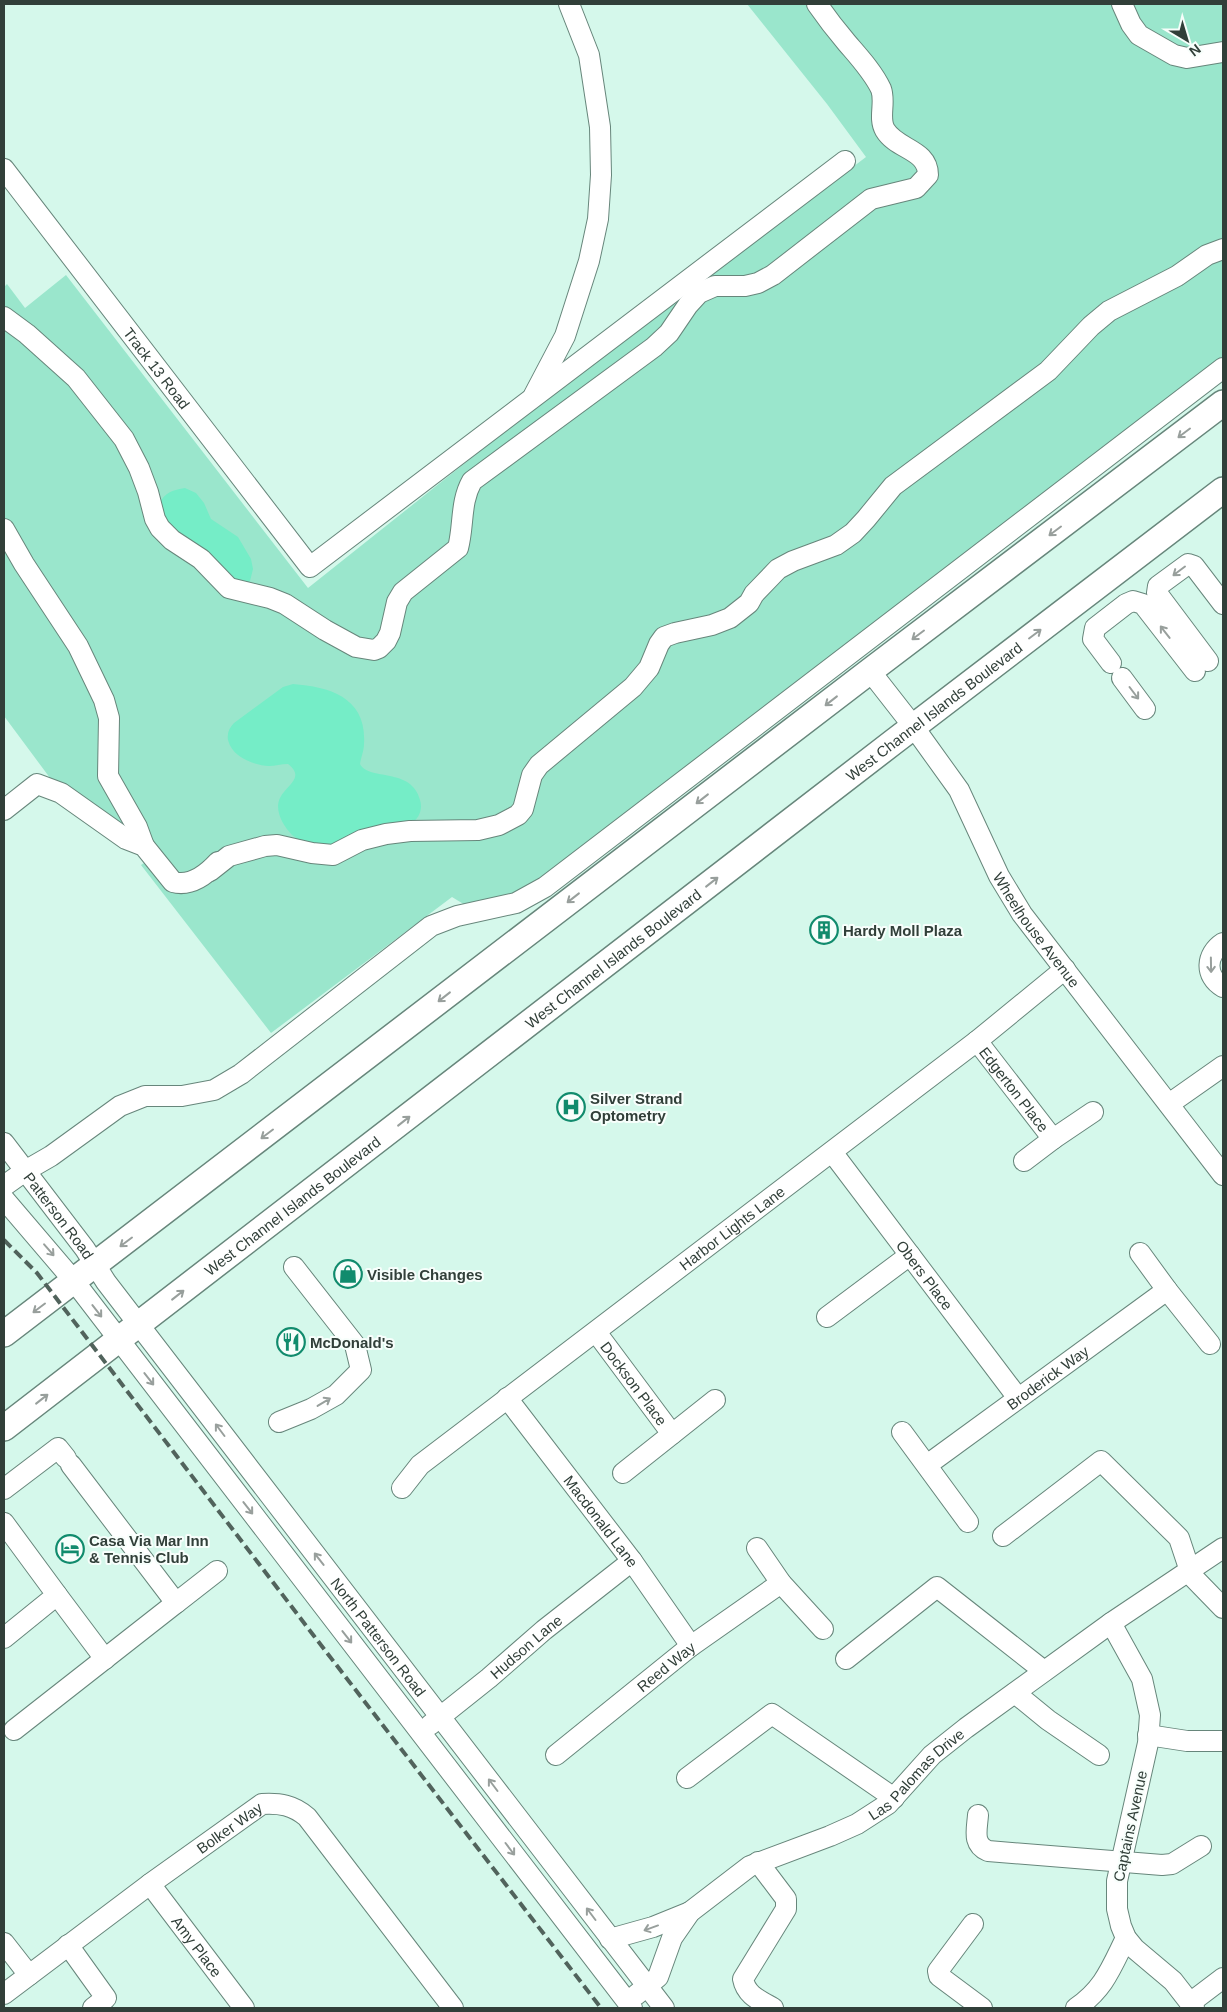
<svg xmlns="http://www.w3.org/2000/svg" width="1227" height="2012" viewBox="0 0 1227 2012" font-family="Helvetica,sans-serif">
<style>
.green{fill:#9ae6cc}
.water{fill:#75edc7}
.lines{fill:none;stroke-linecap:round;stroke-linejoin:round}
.minor-casing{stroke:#67867b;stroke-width:22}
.major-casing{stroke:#67867b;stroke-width:28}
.minor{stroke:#fff;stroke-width:20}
.major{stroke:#fff;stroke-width:25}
.rail{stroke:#51635c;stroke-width:4;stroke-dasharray:10 5;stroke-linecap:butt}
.oneway{stroke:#989f9c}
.labels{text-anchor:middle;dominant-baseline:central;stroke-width:4;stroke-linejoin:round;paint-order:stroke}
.street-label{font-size:15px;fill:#313f39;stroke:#f7fefb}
.poi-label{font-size:15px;font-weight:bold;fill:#313f39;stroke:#f7fefb;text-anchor:start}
</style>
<rect width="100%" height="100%" fill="#d5f8eb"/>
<path class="green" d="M747 4H1223V359L706 757 519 894 470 908 452 897 271 1033 141 865 144 863 140 852 53 782 4 716V287L7 284 25 308 66 275 308 588 494 440 866 157 827 104Z"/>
<g class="water">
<path d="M185 488 196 493 204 503 211 519 238 537 251 559 253 569 250 581 243 586 170 532 159 504C165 492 173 490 185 488Z"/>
<path d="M293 684C331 687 367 698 364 744 364 751 361 757 360 764 368 781 412 767 420 800 423 809 419 819 411 823 404 827 350 846 343 846 326 847 305 846 292 835 283 826 274 810 280 798 286 785 306 778 288 764 281 764 275 766 269 766 253 765 232 757 228 740 227 733 229 728 234 723L283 687Z"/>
</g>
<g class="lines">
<defs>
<g id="minor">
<path d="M1122 4 1131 24 1139 35 1174 55 1187 58 1223 52"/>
<path id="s1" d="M4 169 310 567 845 161"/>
<path d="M4 317 27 334 76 378 124 439 139 468 148 492 155 519 160 528 172 540 201 559 229 588 270 598 285 604 325 630 356 647 374 650 379 648 386 641 390 633 397 602 403 592 458 548C464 526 460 502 472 481L654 347 669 333 688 305 699 293 715 286H745L758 283 773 275 871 199 916 188 928 175C928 149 897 150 885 130 878 118 886 102 881 89 873 72 859 57 847 43 836 30 826 17 817 4"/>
<path d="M534 395 565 336 589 261 598 219 601 175 600 127 589 55 569 4"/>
<path d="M4 529 24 564 78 646 104 700 109 718 108 776 137 827 144 846"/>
<path d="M1208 661 1157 593 1158 586 1188 564 1194 566 1223 604"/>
<path d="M1111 663 1093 639 1095 628 1126 604 1133 601 1143 604 1195 671"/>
<path id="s2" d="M870 671 913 726 959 790 999 876 1022 914 1223 1175"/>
<path d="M1122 678 1145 709"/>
<path d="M4 810 37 784 61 793 126 839 144 846 173 882C191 887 206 875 218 862"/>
<path d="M210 871 229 856 265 846 277 845 312 853 333 855 362 840 386 834 410 831 478 830 499 825 518 815 523 809 532 775 539 765 633 687 649 668 659 644 664 637 675 633 712 625 730 618 749 603 754 594 778 569 793 561 836 545 853 533 866 519 893 486 1048 371 1091 326 1109 311 1177 276 1207 255 1223 249"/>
<path d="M1223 943C1206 954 1204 976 1223 987"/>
<path id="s3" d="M977 1041 1053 1139"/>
<path d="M1169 1104 1223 1066"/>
<path id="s4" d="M4 1143 85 1249 106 1282 664 2008"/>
<path id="s5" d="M832 1152 1018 1398"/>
<path d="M1024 1161 1053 1139 1093 1112"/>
<path d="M4 1186 25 1171 51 1156 120 1106 145 1096H182L214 1090 241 1074 431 926 457 916 516 903 545 887 1223 368"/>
<path d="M4 1199 74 1281 632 2008"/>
<path d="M1140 1253 1167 1290 1210 1344"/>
<path d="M827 1317 910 1255"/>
<path id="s6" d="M596 1332 672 1434"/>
<path id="s7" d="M507 1398 632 1561 691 1646"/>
<path d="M279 1422 311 1409 336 1395 361 1370 355 1345 294 1267"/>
<path d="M902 1432 968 1522"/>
<path d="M71 1465 176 1603 217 1571"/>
<path id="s8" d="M927 1465 1167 1290"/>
<path d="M623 1473 715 1400"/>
<path id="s9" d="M402 1488 420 1465 977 1041 1065 969"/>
<path d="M4 1489 58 1448 66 1458"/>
<path d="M4 1523 57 1595 4 1638"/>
<path d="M1003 1536 1101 1461 1179 1538 1190 1571"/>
<path d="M757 1548 781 1583 823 1629"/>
<path d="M1188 1572 1223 1608"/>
<path d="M57 1595 105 1659"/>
<path d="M1111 1623 1142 1679 1150 1715 1148 1743 1117 1881V1909L1121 1926 1126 1938 1135 1949 1173 1981 1194 2008"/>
<path d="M846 1659 937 1587 1044 1671"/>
<path d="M1015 1693 1048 1720 1099 1755"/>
<path id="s10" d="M430 1725 489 1678 544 1630 632 1561"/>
<path d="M14 1730 176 1603"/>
<path d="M1148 1735 1187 1741H1223"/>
<path id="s11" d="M556 1755 691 1646 781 1583"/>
<path d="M687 1778 772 1714 894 1798"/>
<path d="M978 1815C977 1830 972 1844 988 1851L1162 1865 1172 1864 1201 1846"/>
<path d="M758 1862 786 1899V1909L743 1979C746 1995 759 2000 773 2008"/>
<path id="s12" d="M150 1884 244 2008"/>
<path d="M973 1924 938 1971 939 1976 982 2008"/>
<path d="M610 1939 653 1927 690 1912"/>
<path d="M4 1943 29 1975"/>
<path d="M68 1945 106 1998 93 2008"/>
<path id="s13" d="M4 1994 150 1884 262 1804C280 1803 293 1805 307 1817L453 2008"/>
<path id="s14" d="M636 1995 658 1977 672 1938 690 1912 750 1866 830 1836 857 1824 888 1804 932 1755 966 1728 1111 1623 1223 1548"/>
<path d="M1190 2003 1223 1978"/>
<path d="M1076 2008C1104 1989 1111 1968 1126 1938"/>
</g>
<g id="major">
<path d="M4 1334 870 671 1223 403"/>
<path id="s15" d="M4 1428 892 743 1223 490"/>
</g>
</defs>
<use href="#minor" class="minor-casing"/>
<use href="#major" class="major-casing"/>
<use href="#minor" class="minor"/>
<use href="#major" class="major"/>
<path class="rail" d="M4 1240 37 1273 314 1636 601 2008"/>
</g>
<defs><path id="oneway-shaft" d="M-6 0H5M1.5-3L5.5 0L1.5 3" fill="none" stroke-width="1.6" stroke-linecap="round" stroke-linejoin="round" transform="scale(1.25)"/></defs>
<g class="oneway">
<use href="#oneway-shaft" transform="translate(1184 433) rotate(143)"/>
<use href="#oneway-shaft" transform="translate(1055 531) rotate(143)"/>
<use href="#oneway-shaft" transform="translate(1179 571) rotate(143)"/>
<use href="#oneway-shaft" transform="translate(1165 632) rotate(-128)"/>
<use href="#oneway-shaft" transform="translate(1035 634) rotate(-37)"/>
<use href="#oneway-shaft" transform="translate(918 635) rotate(143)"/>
<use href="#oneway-shaft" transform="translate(1134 693) rotate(53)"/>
<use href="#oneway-shaft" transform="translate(831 701) rotate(142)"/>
<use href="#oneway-shaft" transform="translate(702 799) rotate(142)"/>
<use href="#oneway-shaft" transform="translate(712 882) rotate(-38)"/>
<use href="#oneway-shaft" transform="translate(573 898) rotate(142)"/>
<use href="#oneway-shaft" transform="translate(1211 965) rotate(89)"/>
<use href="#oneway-shaft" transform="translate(444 997) rotate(142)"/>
<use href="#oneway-shaft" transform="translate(404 1121) rotate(-38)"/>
<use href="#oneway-shaft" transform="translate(267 1134) rotate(143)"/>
<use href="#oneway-shaft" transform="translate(126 1242) rotate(143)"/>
<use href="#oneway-shaft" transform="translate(49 1250) rotate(49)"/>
<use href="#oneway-shaft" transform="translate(178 1295) rotate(-38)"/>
<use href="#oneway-shaft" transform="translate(39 1308) rotate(143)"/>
<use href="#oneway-shaft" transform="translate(97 1311) rotate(52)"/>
<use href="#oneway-shaft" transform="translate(149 1379) rotate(52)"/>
<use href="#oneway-shaft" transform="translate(42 1399) rotate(-38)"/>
<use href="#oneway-shaft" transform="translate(324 1402) rotate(-31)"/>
<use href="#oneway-shaft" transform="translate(220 1430) rotate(-127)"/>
<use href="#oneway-shaft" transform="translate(248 1508) rotate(52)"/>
<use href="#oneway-shaft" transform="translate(319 1559) rotate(-128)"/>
<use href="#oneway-shaft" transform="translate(347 1637) rotate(52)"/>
<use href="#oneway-shaft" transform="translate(493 1785) rotate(-127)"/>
<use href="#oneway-shaft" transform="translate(510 1849) rotate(53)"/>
<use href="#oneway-shaft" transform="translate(591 1914) rotate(-127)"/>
<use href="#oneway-shaft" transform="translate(651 1928) rotate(160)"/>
</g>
<defs>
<symbol id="building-ring" viewBox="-11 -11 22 22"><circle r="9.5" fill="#f7fefb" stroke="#118b6d" stroke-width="1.5"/><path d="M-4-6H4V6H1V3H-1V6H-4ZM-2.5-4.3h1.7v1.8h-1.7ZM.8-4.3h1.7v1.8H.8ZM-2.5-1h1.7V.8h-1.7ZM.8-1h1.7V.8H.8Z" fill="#118b6d"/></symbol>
<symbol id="hospital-ring" viewBox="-11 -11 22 22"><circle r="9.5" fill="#f7fefb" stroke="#118b6d" stroke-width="1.5"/><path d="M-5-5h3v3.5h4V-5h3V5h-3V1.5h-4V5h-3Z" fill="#118b6d"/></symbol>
<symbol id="shop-ring" viewBox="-11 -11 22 22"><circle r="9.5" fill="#f7fefb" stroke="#118b6d" stroke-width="1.5"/><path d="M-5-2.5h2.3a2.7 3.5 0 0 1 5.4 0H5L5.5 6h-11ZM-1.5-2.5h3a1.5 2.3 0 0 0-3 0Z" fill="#118b6d"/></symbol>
<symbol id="restaurant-ring" viewBox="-11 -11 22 22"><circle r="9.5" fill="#f7fefb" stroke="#118b6d" stroke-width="1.5"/><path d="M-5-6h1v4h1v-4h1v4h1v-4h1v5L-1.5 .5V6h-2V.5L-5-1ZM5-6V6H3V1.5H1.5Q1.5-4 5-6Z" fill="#118b6d"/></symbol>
<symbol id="hotel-ring" viewBox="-11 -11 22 22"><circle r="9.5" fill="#f7fefb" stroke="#118b6d" stroke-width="1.5"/><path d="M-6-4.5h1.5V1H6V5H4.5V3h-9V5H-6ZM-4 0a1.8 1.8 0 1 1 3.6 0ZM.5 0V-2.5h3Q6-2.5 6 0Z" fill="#118b6d"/></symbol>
</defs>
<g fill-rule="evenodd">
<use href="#building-ring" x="808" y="914" width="32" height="32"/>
<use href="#hospital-ring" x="555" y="1091" width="32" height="32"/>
<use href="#shop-ring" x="332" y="1258" width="32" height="32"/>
<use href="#restaurant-ring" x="275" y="1326" width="32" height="32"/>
<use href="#hotel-ring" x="54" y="1533" width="32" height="32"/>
</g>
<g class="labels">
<g class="street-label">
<text stroke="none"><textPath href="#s1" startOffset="251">Track 13 Road</textPath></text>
<text stroke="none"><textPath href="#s15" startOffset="1174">West Channel Islands Boulevard</textPath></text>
<text stroke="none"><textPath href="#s2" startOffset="309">Wheelhouse Avenue</textPath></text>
<text stroke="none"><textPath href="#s15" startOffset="769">West Channel Islands Boulevard</textPath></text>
<text stroke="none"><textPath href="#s3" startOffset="61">Edgerton Place</textPath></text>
<text stroke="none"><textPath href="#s15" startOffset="364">West Channel Islands Boulevard</textPath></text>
<text stroke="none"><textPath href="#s4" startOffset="91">Patterson Road</textPath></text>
<text stroke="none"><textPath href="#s9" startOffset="421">Harbor Lights Lane</textPath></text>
<text stroke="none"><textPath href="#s5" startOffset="154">Obers Place</textPath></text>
<text stroke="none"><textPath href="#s8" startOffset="149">Broderick Way</textPath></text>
<text stroke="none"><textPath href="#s6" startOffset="64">Dockson Place</textPath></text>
<text stroke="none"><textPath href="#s7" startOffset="155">Macdonald Lane</textPath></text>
<text stroke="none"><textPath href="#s4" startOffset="620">North Patterson Road</textPath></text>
<text stroke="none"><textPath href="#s10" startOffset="124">Hudson Lane</textPath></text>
<text stroke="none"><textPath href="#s11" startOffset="141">Reed Way</textPath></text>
<text stroke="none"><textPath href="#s14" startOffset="370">Las Palomas Drive</textPath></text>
<text transform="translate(1130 1826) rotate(-78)">Captains Avenue</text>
<text stroke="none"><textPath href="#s13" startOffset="280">Bolker Way</textPath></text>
<text stroke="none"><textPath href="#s12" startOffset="78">Amy Place</textPath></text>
</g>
<g class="poi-label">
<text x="843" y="930">Hardy Moll Plaza</text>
<text x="590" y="1098">Silver Strand<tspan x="590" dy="17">Optometry</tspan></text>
<text x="367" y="1274">Visible Changes</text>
<text x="310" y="1342">McDonald's</text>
<text x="89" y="1540">Casa Via Mar Inn<tspan x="89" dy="17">&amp; Tennis Club</tspan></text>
</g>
</g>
<rect width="1227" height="2012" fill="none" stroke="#313f39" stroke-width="10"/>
<g transform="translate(1187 40) rotate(142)" stroke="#f7fefb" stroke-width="4" paint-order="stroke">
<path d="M0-4L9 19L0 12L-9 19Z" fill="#313f39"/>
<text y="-8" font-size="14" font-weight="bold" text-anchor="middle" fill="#313f39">N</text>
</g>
</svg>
